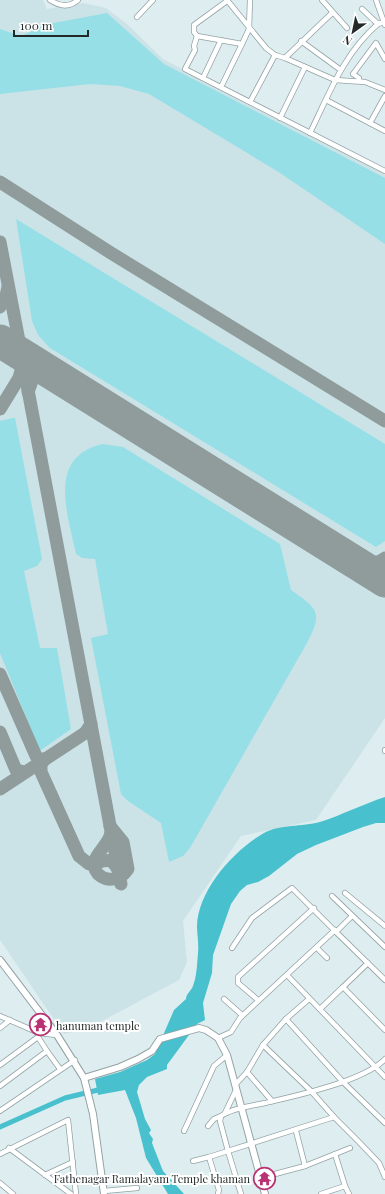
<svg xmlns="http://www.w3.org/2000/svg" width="385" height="1194" viewBox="0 0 385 1194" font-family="'Playfair Display',serif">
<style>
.built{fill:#cbe3e6}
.green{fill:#96dfe7}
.water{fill:#48c0cd}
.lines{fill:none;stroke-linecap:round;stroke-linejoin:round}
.canal{stroke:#48c0cd;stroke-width:5}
.taxiway{stroke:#909c9c;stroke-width:13}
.runway{stroke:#909c9c;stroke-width:33}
.street-casing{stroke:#93a2a4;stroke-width:6}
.secondary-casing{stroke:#93a2a4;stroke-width:8}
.street{stroke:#fff;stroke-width:4.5}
.secondary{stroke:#fff;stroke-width:6}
.labels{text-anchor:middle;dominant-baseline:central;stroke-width:4;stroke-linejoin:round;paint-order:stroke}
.poi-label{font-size:11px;fill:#232929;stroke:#fff;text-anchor:start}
</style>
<rect width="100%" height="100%" fill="#deeef0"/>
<path class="built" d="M0 0H43L47 9 84 3 106 8 127 24 163 59 385 175V718L316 820 241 836 183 921 187 962 179 980 89 1028 64 1034 0 940Z"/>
<g class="green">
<path d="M107 13 164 64 385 178V244L277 171 149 94 120 86 90 84 0 94V29L21 36 48 24Z"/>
<path d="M16 219 385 444V541L376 547 50 348 38 335 32 321Z"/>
<path d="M13 418H15L42 559 37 566 24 571 40 648H57L71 729 41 750 39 749 0 653V421Z"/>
<path d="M103 444 123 447 280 544 291 590C318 609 323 612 307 643L190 848 183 856 169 862 161 823 128 801 121 794 91 638 108 634 95 559 82 558 76 554C68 515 46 456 103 444Z"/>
</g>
<path class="water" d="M385 797V823H376L363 827 316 845 297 854 269 876 258 882 247 885 240 891 231 904 213 955 212 973 203 1003 205 1020 197 1024 167 1065V1069L147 1077 139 1085 137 1092 145 1119 151 1130 149 1133 153 1139 152 1143 163 1171 184 1194H168L146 1158 136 1118 125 1090 98 1095 95 1079 120 1072 147 1060 155 1054 174 1010 186 999C186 994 191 991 193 986 197 976 197 963 198 953 199 943 197 935 197 926 198 890 234 850 264 833 280 824 302 827 320 822 342 815 363 804 385 797Z"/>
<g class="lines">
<path class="canal" d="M0 1127 65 1098 102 1089"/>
<g class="taxiway">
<path d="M0 182 111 253 385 421"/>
<path d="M0 242 20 346 26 356"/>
<path d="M0 307 6 296 8 287"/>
<path d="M14 349 21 359 25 374 121 884"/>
<path d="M28 392 33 378 45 374H55"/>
<path d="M0 409 19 378 22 367"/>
<path d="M353 560C364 565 375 565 385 558"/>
<path d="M355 562 385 590"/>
<path d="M0 674 36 756 39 759H45"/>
<path d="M0 732 16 770 25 772"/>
<path d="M45 759 41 764V772L79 856 89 864C101 864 110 853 118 870"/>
<path d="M0 789 85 733 91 724"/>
<path d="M110 826 123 842 128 869C124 875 120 879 113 879 108 880 102 878 98 874 85 858 110 847 111 832"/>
</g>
<path class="runway" d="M0 341 385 581"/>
<defs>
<g id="street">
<path d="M50 0C59 6 69 8 78 0"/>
<path d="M227 0 266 48 275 55 285 58 335 80 365 82 385 90"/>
<path d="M322 0 347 28"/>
<path d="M376 0 385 25"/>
<path d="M227 1 194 25V32L197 36 242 44 249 29 250 0"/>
<path d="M362 9 378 24 384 22"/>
<path d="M137 17 153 0"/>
<path d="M197 36 194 46 195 50 185 69 385 171"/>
<path d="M301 41 338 68"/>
<path d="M285 58 332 13"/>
<path d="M203 78 221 40"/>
<path d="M359 81V78L353 74 376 43 385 59"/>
<path d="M221 87 242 44"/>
<path d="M326 100 385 131"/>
<path d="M250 102 275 55"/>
<path d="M280 118 305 67"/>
<path d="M370 123 385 96"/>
<path d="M310 133C329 94 344 53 378 24"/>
<path d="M385 750V751"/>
<path d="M345 893 385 926"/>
<path d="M332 896 385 947"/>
<path d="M352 916 336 932 385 980"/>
<path d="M232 948 252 918 292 888 336 932"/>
<path d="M317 948 327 958"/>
<path d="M287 975 385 1077"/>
<path d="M343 987 368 963"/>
<path d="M224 999 242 1015"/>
<path d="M309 999 286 1019 263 1045 311 1091 334 1117 359 1142 379 1163 385 1177"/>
<path d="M258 1000 238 983V977L314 908"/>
<path d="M320 1009 343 987 385 1030"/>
<path d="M0 1016 39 1033 57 1035"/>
<path d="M286 1019 343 1082 385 1123"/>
<path d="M0 1028 10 1020"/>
<path d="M218 1038 231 1032 240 1018 335 930"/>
<path d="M0 1065 38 1037 47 1051"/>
<path d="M247 1072 272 1101"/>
<path d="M235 1085 247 1072 263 1045"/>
<path d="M0 1086 47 1051 60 1069"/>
<path d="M0 1111 75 1060"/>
<path d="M225 1113 236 1090"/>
<path d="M208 1126 214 1119 221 1116"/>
<path d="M184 1131 214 1066 227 1055"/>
<path d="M296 1131 305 1166"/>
<path d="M9 1148 71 1194"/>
<path d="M0 1154 68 1120 76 1194"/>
<path d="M335 1154 345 1186"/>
<path d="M193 1161 209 1157"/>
<path d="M45 1175 73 1162"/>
<path d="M260 1178 305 1166 350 1148"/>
<path d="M0 1183 13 1194"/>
<path d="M104 1191 137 1188"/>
<path d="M218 1194 219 1190 209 1157 228 1151 220 1121 221 1116C233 1108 251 1106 265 1103 296 1096 364 1081 385 1059"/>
<path d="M241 1194 228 1151 334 1117"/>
<path d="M321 1194 345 1186 349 1194"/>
</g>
<g id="secondary">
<path d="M0 960 57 1035 84 1078 93 1114 104 1194"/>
<path d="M84 1078 120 1067 138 1059 152 1051 160 1039 199 1028 206 1030 218 1038 227 1055 265 1194"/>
</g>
</defs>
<use href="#street" class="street-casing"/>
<use href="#secondary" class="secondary-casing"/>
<use href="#street" class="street"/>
<use href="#secondary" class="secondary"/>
</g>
<defs>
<symbol id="temple-ring" viewBox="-11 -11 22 22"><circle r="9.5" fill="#fff" stroke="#b93374" stroke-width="1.5"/><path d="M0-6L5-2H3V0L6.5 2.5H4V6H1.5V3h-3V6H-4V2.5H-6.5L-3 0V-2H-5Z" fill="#b93374"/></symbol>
</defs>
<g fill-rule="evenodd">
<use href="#temple-ring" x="28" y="1012" width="25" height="25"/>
<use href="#temple-ring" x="252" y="1166" width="25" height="25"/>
</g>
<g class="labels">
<g class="poi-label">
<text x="56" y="1025">hanuman temple</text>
<text x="250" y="1178" text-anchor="end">Fathenagar Ramalayam Temple khaman</text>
</g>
</g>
<g transform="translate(353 32) rotate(213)" stroke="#ffffff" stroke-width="3" paint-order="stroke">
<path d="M0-3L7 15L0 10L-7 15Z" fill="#232929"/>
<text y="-6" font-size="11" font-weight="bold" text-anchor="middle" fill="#232929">N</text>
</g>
<path d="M14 30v6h74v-6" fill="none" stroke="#232929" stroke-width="2"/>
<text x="20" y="30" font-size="12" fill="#232929" stroke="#ffffff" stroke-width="3" paint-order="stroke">100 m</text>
</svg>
